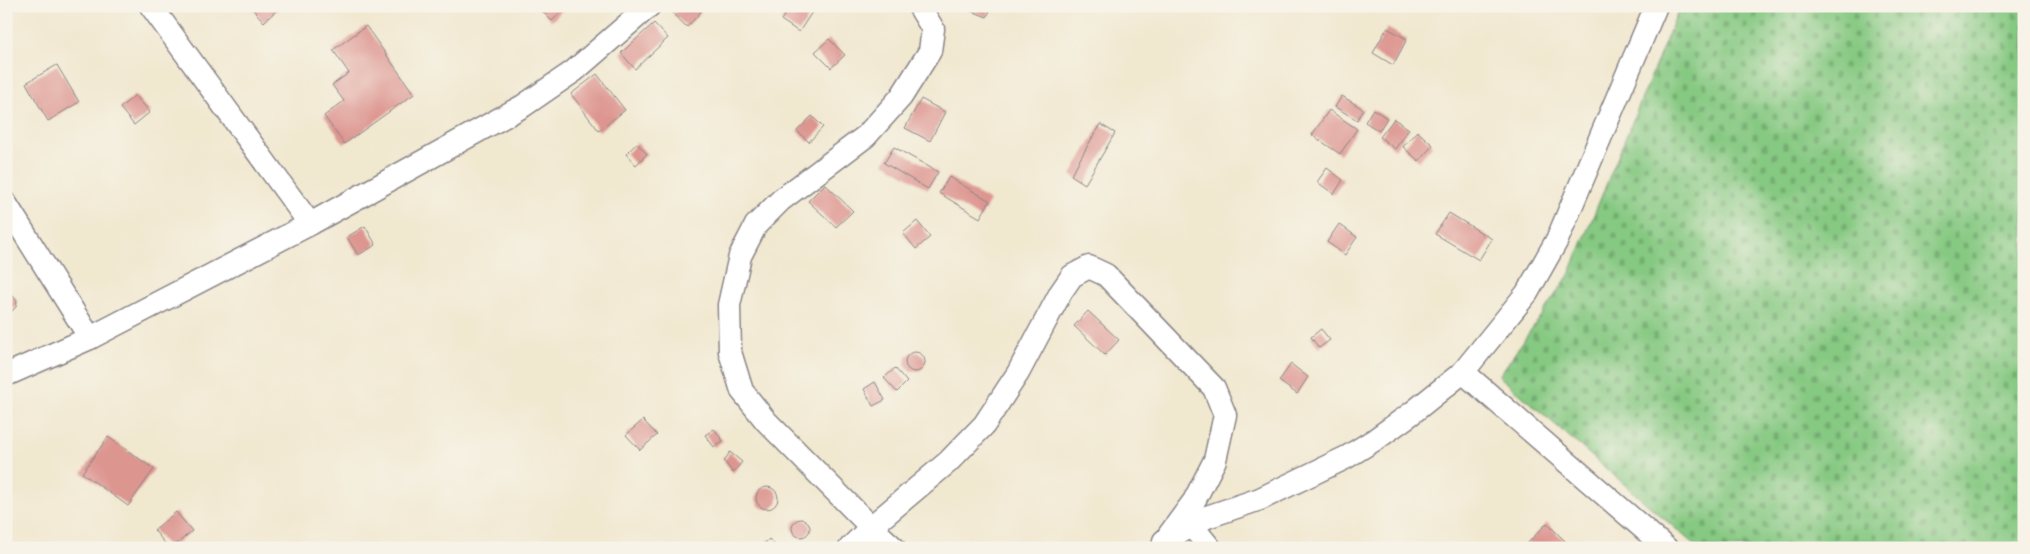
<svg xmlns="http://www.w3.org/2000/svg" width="2030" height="554" viewBox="0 0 2030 554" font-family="'IM FELL DW Pica',serif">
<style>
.cemetery{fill:url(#cemetery-stones);stroke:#54765e}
.building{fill:#dd9590}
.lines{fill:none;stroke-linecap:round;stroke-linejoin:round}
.street-casing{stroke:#8a8586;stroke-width:25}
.street{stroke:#fff;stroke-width:22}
</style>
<defs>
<pattern id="cemetery-stones" width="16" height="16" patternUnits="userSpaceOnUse" patternTransform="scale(1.25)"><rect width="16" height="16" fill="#86c982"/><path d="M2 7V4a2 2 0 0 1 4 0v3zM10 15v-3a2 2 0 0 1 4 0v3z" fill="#73ac71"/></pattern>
</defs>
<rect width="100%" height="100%" fill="#f7f3e8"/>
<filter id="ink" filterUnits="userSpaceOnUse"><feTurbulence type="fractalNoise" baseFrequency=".02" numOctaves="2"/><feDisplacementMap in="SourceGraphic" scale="10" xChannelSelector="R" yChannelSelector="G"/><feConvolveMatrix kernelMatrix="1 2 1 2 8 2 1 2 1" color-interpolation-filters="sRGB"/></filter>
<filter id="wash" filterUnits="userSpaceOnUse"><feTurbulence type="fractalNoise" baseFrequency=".0096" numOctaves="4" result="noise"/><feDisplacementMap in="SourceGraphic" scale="20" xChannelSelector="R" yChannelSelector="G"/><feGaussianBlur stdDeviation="1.12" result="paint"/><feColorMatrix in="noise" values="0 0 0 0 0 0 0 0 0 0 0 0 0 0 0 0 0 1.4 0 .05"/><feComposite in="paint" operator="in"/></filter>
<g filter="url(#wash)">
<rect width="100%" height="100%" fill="#f1e8d0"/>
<path class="cemetery" d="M1680 6H2024V548H1698L1499 376 1569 275Z"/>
<g id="blocks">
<g class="building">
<path d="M250 6H281L264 22Z"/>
<path d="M537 6H566L552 21Z"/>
<path d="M681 6H695L701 12 687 27 673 14Z"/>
<path d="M791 6H803L812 12 799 32 781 20Z"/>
<path d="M965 6H992L987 17 964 8Z"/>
<path d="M654 23 668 38 635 69 621 53Z"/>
<path d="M366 26 414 94 344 144 324 116 344 101 332 85 349 73 333 50Z"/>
<path d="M1387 28 1407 39 1393 65 1373 53Z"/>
<path d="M829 39 845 55 831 68 815 52Z"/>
<path d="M57 65 79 102 48 121 26 83Z"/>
<path d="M597 74 625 110 599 131 571 94Z"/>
<path d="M135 95 150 112 134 125 120 108Z"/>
<path d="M1342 96 1363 109 1357 120 1335 107Z"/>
<path d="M921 99 945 112 930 141 905 128Z"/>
<path d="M1373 109 1387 118 1379 131 1365 122Z"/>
<path d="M1329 110 1357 129 1340 154 1312 135Z"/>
<path d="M812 116 823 127 809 142 797 131Z"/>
<path d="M1394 119 1409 129 1395 149 1380 137Z"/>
<path d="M1100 124 1115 133 1085 184 1071 175Z"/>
<path d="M1417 131 1433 145 1419 161 1403 147Z"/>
<path d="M637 143 647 154 636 165 626 154Z"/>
<path d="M894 147 938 172 928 189 884 163Z"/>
<path d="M1327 168 1343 180 1334 194 1317 182Z"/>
<path d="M949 177 990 201 980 218 939 193Z"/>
<path d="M825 184 853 211 836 227 808 201Z"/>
<path d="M1449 213 1492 239 1479 260 1435 234Z"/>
<path d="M917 221 930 237 916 249 903 233Z"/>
<path d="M1339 224 1357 237 1345 255 1327 242Z"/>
<path d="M365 226 376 245 358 255 347 237Z"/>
<path d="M6 295 13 296 17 301 16 307 11 312H6Z"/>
<path d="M1088 311 1119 340 1105 355 1074 326Z"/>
<path d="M1321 329 1330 340 1319 348 1311 337Z"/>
<circle cx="915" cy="362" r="10"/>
<path d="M1291 364 1308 377 1297 394 1279 381Z"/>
<path d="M895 368 907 382 897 392 884 378Z"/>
<path d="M875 382 885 400 873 406 864 389Z"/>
<path d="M643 420 657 435 640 450 626 435Z"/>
<path d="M714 429 723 441 714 447 705 435Z"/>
<path d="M108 437 154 469 128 506 82 473Z"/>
<path d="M730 452 742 462 733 473 724 461Z"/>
<circle cx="767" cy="498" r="11"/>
<path d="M176 512 192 531 172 548H169L154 530Z"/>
<circle cx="801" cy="528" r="9"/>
<path d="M1547 523 1572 548H1523Z"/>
<path d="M769 539 778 548H760Z"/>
</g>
</g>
</g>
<g filter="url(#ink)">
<use href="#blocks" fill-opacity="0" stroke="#8a8586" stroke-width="1"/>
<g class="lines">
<defs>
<g id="street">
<path d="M151 6 310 224"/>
<path d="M6 204 90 338"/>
<path d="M1463 372 1666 548"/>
<path d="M6 375 90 338 310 224 523 106 574 71 649 6"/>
<path d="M1192 526 1210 548"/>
<path d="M1164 541 1207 517 1260 499 1347 457 1376 439 1412 413 1463 372 1527 293 1557 240 1656 6"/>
<path d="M850 548 871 527 948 462 984 425 1018 373 1061 292 1072 276 1089 267 1106 275 1214 388 1225 415 1215 460 1194 501 1169 535"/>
<path d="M894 548 871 527 766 421 742 391 730 352 729 305 740 256 756 225 781 200 866 136 901 97 930 51 933 29 919 6"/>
</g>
</defs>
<use href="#street" class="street-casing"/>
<use href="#street" class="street"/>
</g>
</g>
<rect width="2030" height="554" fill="none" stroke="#f7f3e8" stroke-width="25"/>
</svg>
